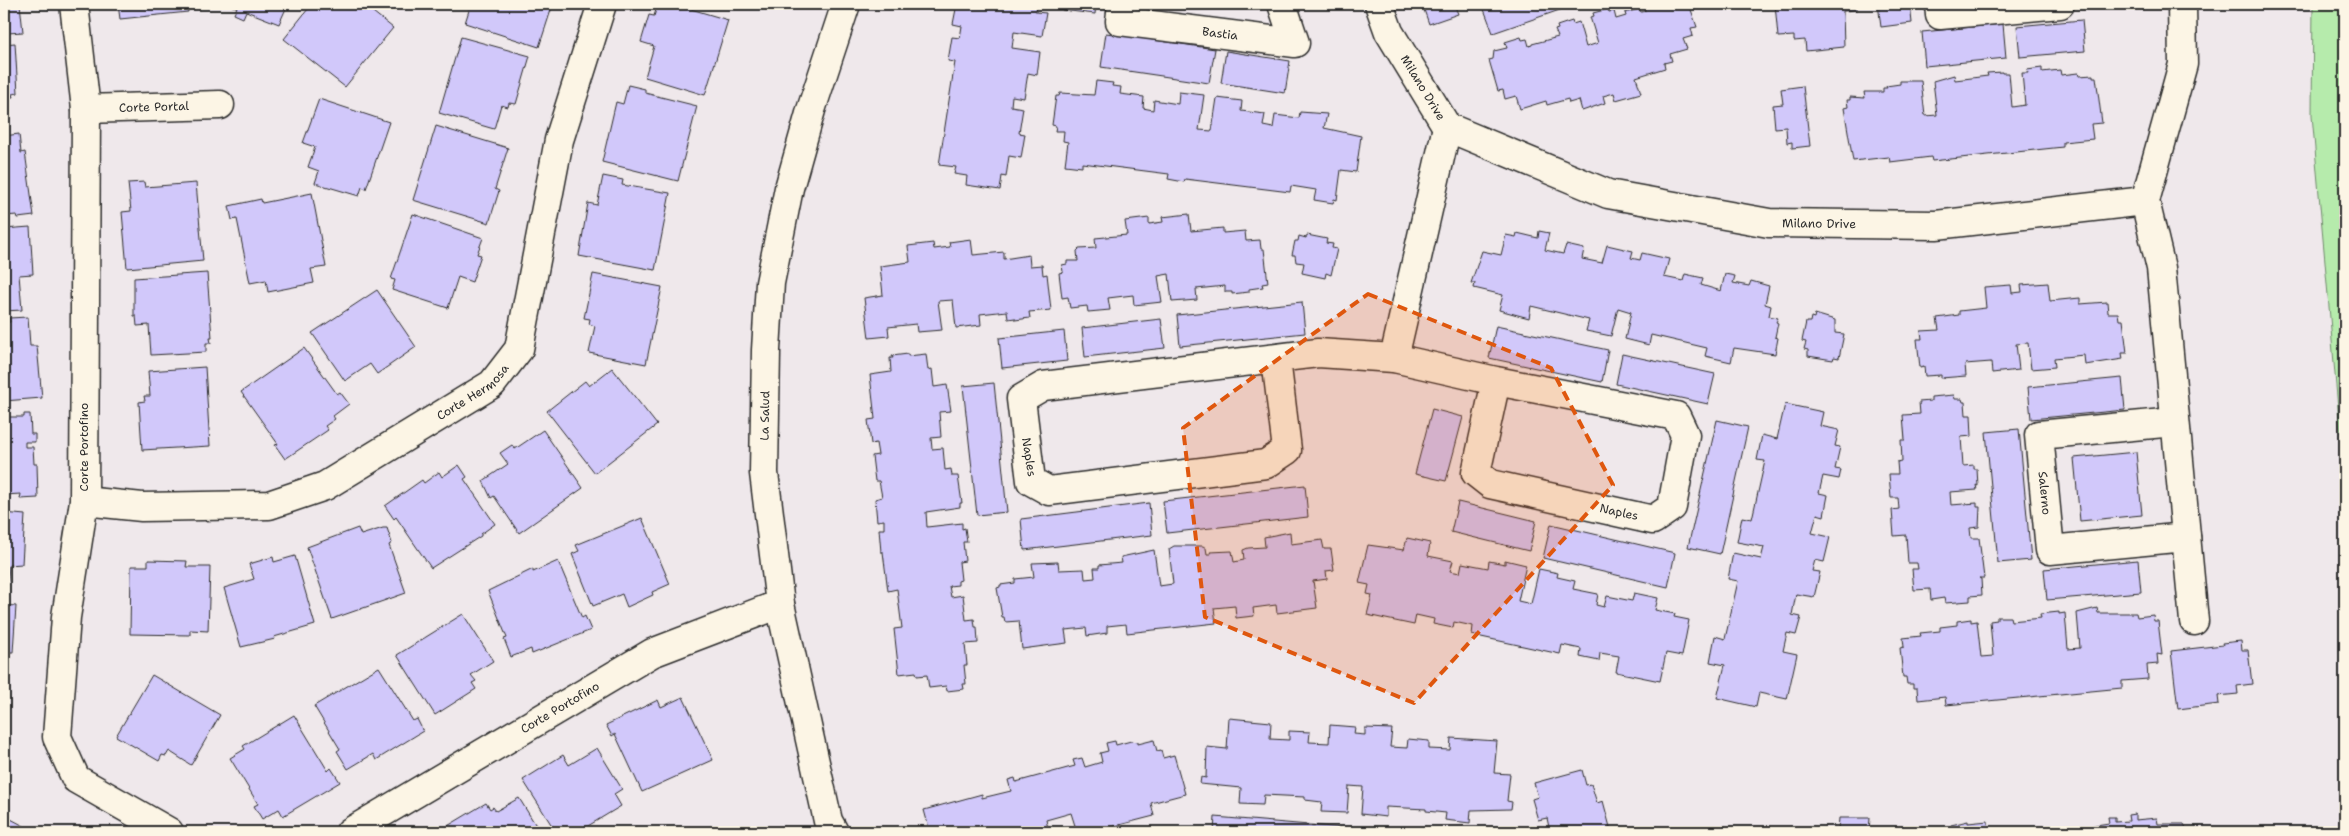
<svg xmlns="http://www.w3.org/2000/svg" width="2349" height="836" viewBox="0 0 2349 836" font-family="'Shantell Sans',sans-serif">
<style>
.green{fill:#b6ebac;stroke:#708b6c}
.building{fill:#d1c8fa;stroke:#2b2b2b}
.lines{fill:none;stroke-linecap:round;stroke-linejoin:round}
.minor-casing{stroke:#2b2b2b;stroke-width:31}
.minor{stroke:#fcf5e5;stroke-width:28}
.marked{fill:#df570e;fill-opacity:0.2;stroke:#df570e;stroke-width:4;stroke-dasharray:10 6;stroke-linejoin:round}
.labels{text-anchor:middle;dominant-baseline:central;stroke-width:4;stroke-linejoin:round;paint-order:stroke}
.street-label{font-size:12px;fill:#2b2b2b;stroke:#fcf5e5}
</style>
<rect width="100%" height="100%" fill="#efe8eb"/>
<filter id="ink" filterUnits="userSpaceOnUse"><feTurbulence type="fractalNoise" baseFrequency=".02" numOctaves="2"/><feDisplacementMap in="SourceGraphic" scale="10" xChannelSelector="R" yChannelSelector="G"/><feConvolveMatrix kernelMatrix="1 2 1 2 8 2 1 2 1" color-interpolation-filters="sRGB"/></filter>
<g filter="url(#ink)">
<path class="green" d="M2313 4H2345V487L2312 115Z"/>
<g class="building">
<path d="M4 4H20L23 32 7 33V30H4Z"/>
<path d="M118 4H187L188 12 120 19Z"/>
<path d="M233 4H288L279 24 246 11 243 18 234 14 237 7 232 6Z"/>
<path d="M312 4H363L393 28 345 87 284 39Z"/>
<path d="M471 4H553L539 47 465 23Z"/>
<path d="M658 4H674L728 20 705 95 645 77 654 46 641 42 649 15 654 16Z"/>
<path d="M957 4H1037L1036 12 1046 13 1042 36 1014 32 1012 48 1040 52 1037 75 1028 73 1024 98 1012 96 1011 106 1023 108 1019 133 1025 134 1021 158 1009 156 1006 177 1002 176 1000 190 966 185 967 176 954 174 956 167 939 165 955 62 948 61 952 37 960 38 962 26 953 24Z"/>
<path d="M1063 4H1096L1095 14 1062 10Z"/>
<path d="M1179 4H1209V8Z"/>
<path d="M1422 4H1454L1458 14 1429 24Z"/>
<path d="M1482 4H1577L1493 33Z"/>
<path d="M1643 4H1689L1697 27 1691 28 1693 36 1683 39 1687 49 1670 54 1672 61 1664 63 1665 68 1636 77 1641 93 1616 100 1614 93 1603 96 1605 103 1582 111 1579 100 1569 103 1568 99 1547 105 1546 101 1520 109 1516 96 1505 99 1503 90 1498 91 1489 60 1493 59 1494 51 1507 48 1505 42 1521 37 1522 40 1527 39 1529 46 1532 45V44L1558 37 1555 30 1558 29 1557 26 1572 21 1573 24 1579 22 1586 47 1598 43 1590 17 1594 16 1593 13 1608 9 1609 12 1614 11 1616 19 1626 16 1625 13 1639 9 1641 12 1645 11Z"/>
<path d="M1775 4H1856V10L1843 11 1844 47 1806 51 1805 40 1794 41V36L1778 37Z"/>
<path d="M1878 4H1910L1912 23 1881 27Z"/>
<path d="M2082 20 2085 51 2020 57 2017 26Z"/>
<path d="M2003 24 2006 58 1925 66 1922 32Z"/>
<path d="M1106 33 1215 49 1209 83 1101 67Z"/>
<path d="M461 37 530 56 516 104 509 103 508 107 501 105 494 129 439 113Z"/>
<path d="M15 43 18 93 12 94 13 97H5L7 124H4V44Z"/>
<path d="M1226 51 1290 61 1285 93 1221 83Z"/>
<path d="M2042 68V72L2060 70 2061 75 2078 73 2079 76 2093 75V77H2096L2102 123 2091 124 2093 139 2063 142V147L1932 161 1931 157 1890 162 1889 157 1853 161 1844 108 1848 107 1847 100H1850V97L1865 98 1864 92H1883V88H1887L1886 86 1900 84V81H1921L1925 116 1937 115 1933 81 1954 75 1955 80 1988 76 1987 73 2002 72V73H2009L2012 107 2025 105 2022 73H2028L2027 70Z"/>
<path d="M1096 81 1113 83 1112 86 1121 87 1120 94 1144 97 1143 108 1153 110 1154 100 1178 104 1179 92 1204 95 1199 130 1212 131 1217 98 1242 101 1241 111 1265 114 1263 126 1273 128 1275 115 1299 118 1300 112 1327 114 1324 128 1361 136 1356 172 1341 170 1337 200 1334 199 1333 203 1314 200 1316 190 1291 186 1290 192 1185 179 1184 182 1168 179 1169 174 1082 163V167L1065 165 1068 142 1063 141 1064 131H1055L1056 126 1052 125 1056 96H1059L1060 93 1094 95Z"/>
<path d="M628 85 645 89V93L697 106 678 181 602 162 616 102 623 104Z"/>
<path d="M1803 86 1810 146 1792 148V142L1787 143 1786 127 1775 128 1773 105 1783 104 1781 89Z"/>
<path d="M319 99 389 122 366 189 362 187 359 196 315 183 319 171 308 167 315 147 303 143Z"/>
<path d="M436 126 508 148 495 189 499 191 489 223 413 200Z"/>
<path d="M19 134 21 153 25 152 34 216 18 218 17 215 4 216V136Z"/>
<path d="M603 176 623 180 622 185 670 193 655 270 579 256 588 203 597 205Z"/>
<path d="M144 182 145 187 196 183 203 261 127 268 122 212 131 211 128 183Z"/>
<path d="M312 193 326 267 311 269 314 283 268 292 266 280 250 283 237 219 232 220 229 206 261 199 262 203Z"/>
<path d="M413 214 483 238 477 254 481 255 472 282 458 277 448 308 392 290 395 280 391 279Z"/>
<path d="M1189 214 1191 231 1223 228V233L1245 231 1246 241 1260 240 1261 249H1264L1268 283 1262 284 1263 287 1249 289V292L1232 294V292H1225V286L1196 289 1197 300 1172 302 1169 274 1158 276 1162 302 1134 305 1133 295 1108 298 1110 310 1088 312 1087 306 1070 308 1068 297 1062 298 1059 273 1063 272 1062 265 1067 264V261H1078L1077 251 1079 249 1096 248 1095 238 1127 235 1125 221 1149 218V224L1163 222 1162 217Z"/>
<path d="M30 227 33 274 19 275 22 310 4 311V229Z"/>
<path d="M1539 231 1549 233 1545 250 1563 254 1566 245 1584 249 1582 259 1602 263 1607 245 1633 251 1631 258 1640 260 1642 253 1669 259 1664 277 1683 281 1685 274 1703 278 1701 285 1721 291 1725 274 1735 276 1733 283 1749 286 1751 281 1769 286 1765 304 1771 306 1769 316 1778 318 1776 322 1778 323 1775 337 1778 338 1775 354 1734 348 1731 362 1705 356 1707 348 1651 335 1649 345 1625 339 1631 312 1618 308 1611 336 1586 331 1589 320 1531 306 1529 318 1499 310 1503 295 1474 288 1475 283H1471L1482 251 1501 255 1506 235 1516 237 1517 233 1538 238Z"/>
<path d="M1307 235 1327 239 1326 243 1333 244 1332 248 1337 249 1331 275 1326 273 1325 278 1302 273 1304 263 1296 262 1295 255H1292L1295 241H1298L1299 236 1306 238Z"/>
<path d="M971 239 973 255 1004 252V259L1029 255 1030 266 1042 265 1043 275 1047 274 1051 310 1029 312 1030 318 1015 320V318L1008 319 1007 311 980 314 981 325 956 328 953 300 938 301 942 330 917 332 916 324 888 327 889 336 869 338 864 298 883 295 880 266 910 262 908 246 933 243 934 249 950 247 949 242Z"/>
<path d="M207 273 212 338H210L211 343H206V352L151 355 149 325 137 326 136 316H134V278Z"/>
<path d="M593 274 662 287 646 364 589 353 595 326 589 324 590 319 584 318Z"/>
<path d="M2048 283 2050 301 2080 298V304L2107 302 2108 313H2118L2119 320H2123L2127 353H2122L2123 359 2085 365 2084 355 2054 358 2055 367 2031 369 2028 343 2016 344 2019 370 1992 373 1991 362 1965 364 1966 376 1941 378V375L1925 376 1924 367 1920 368 1917 339H1922L1921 331 1939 330 1937 318 1959 315V311L1986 308 1984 287 2011 285 2012 293 2022 292 2021 285Z"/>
<path d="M377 290 416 347 377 374 370 364 345 381 312 333Z"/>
<path d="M1302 302 1305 333 1180 346 1177 315Z"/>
<path d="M1815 314 1835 320V333L1844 334 1839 358 1834 357 1833 360 1808 356V350L1804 349 1806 342 1802 341 1806 322H1810L1811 317 1814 318Z"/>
<path d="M28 317 30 346H37L42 398 4 401V323L10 322 9 318Z"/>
<path d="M1161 319 1165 348 1085 357 1082 328Z"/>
<path d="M1496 326 1608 350 1602 382 1489 358Z"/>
<path d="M1064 331 1067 361 1002 368 999 338Z"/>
<path d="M304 348 337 394 340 392 349 404 333 416 335 419 325 426 328 430 285 459 275 445 278 444 241 392Z"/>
<path d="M908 354V356L926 354 928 370 932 369 934 387 947 385 951 411 939 412 941 437 931 438 932 449 943 448 945 470 951 469 952 476H958L962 503H960V507L926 512 927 527 962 523V529L965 528 967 542H963L965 561 959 562 961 580 958 581V585L949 586 951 597 963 595 966 620 974 619 975 627H977L978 643 965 644 967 665H964L966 684H963L964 689 947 691 946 686 929 688 927 675 917 676 916 672 899 674 894 629 902 628 897 589 888 591 883 552H881L879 529H884V520L877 521 875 499 882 497 879 481H875L872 456 878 455 876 443 871 444 868 420 875 419 870 375 891 372 890 358H893L892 356Z"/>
<path d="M1622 354 1715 374 1708 404 1616 384Z"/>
<path d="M205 367 210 446 142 450 139 402 145 401 144 396H150L148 371Z"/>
<path d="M612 368 657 425 595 473 547 411 585 381 589 386Z"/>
<path d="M2122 378 2125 410 2031 419 2028 387Z"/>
<path d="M994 383 1007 512 977 515 963 386Z"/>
<path d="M1954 395 1955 399H1962L1963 402H1965L1966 415H1971L1972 436 1961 437 1963 466 1974 465V469H1977L1978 486 1976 485 1977 490 1950 492 1951 505 1977 503V507H1980L1979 527 1970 528 1971 538H1979L1984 578H1979L1981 579 1982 595 1970 596V601L1945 603 1944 598 1931 600 1930 589 1914 590 1912 569H1918L1917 563H1908L1906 535 1894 536 1892 510 1899 509 1898 498H1891L1889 474H1898L1897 462 1902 461 1901 440H1905L1903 415 1920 414 1919 402 1931 401V397Z"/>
<path d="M1785 404 1823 412 1820 426 1839 430 1835 446 1840 447 1835 469 1841 470 1839 479 1823 476 1819 493 1828 495 1824 516 1817 514 1812 533 1830 537 1824 562 1815 560 1812 571 1820 572 1814 597 1796 594 1792 615 1801 617 1796 635 1787 633 1783 651 1797 654 1787 699 1759 693 1756 707 1717 698 1725 665 1710 662 1715 636 1725 639 1738 581 1728 579 1733 553 1761 559 1764 547 1737 542 1742 517 1752 519 1765 461 1757 460 1762 435 1777 439Z"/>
<path d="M1432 409 1463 417 1446 481 1415 474Z"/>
<path d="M24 414H30L31 434H35V442H25V447H33L34 464H37L38 498 20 499 21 494 4 495V417H24Z"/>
<path d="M1717 420 1748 427 1720 554 1688 547Z"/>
<path d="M2019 429 2031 560 1998 563 1986 432Z"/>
<path d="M543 430 583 488 519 533 494 496 491 498 483 481 508 464 500 453 512 445 515 449Z"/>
<path d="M2136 452 2142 515 2080 521 2074 458Z"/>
<path d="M459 465 467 477 464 479 495 524 481 534V536L431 568 396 517 394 519 385 506 422 480 424 483 439 472 442 477Z"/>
<path d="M1305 485 1308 517 1167 533 1163 501Z"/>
<path d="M1458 502 1536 521 1529 551 1451 532Z"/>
<path d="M1149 503 1152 535 1024 550 1021 519Z"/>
<path d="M4 513 25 515 22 564 9 565 7 592 4 591Z"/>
<path d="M642 518 670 584 652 592 653 595 627 607 622 594 593 606 572 554 579 551 576 545Z"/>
<path d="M1551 524 1675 553 1668 587 1543 558Z"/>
<path d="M358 528 361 535 383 528H387L392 543 389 545 406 593 332 619 307 547Z"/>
<path d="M1290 532 1291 544 1322 540 1324 549H1331L1334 570 1326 571 1327 579 1313 581 1317 608 1277 613 1276 605 1253 608 1254 616 1236 618 1235 606 1214 608 1216 623 1127 633 1126 624 1107 626V633L1087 636 1086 628 1065 630 1067 643 1022 649 1019 621 1005 622 1004 617H1002L997 588 1000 587V585L1015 583V579L1034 577 1032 563 1058 562 1059 570 1084 569 1085 579 1095 578 1094 568H1099V565L1122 563 1121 557 1154 550 1159 586 1173 584 1169 549 1174 546H1203L1206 548 1207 554H1211L1210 552 1232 551 1234 562 1244 560 1243 550 1248 548 1265 547 1264 537Z"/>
<path d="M1407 538 1430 543 1428 556 1453 561 1450 571 1460 573 1462 563 1488 568 1489 561 1505 564V560L1526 565 1518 601 1531 604 1539 569 1558 573 1557 577 1575 581 1573 589 1598 594 1596 605 1604 607 1607 596 1632 601 1634 593 1658 598 1655 610 1675 614 1674 617 1689 620 1682 656 1666 653 1660 681 1616 672 1619 656 1600 653 1599 661 1580 657 1581 649 1562 645 1560 654 1472 635 1473 626 1454 622 1453 628 1433 624 1434 619 1416 615 1414 625 1367 615 1372 595 1367 594 1369 585 1359 583 1368 545 1404 550Z"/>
<path d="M295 556 315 625 274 637 275 639 241 647 224 588 254 579 249 564 273 557 274 562Z"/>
<path d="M148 560 187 561 186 567H210L208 631 190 630V635L130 634 131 566H148Z"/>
<path d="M2138 560 2141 592 2047 600 2044 569Z"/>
<path d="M558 561 582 618 585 616 591 630 532 654 531 649 511 657 504 639 507 638 488 591 533 569V572Z"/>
<path d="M4 605 16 606 13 652H4Z"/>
<path d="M2097 608 2098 613H2136L2137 617 2153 615 2154 621H2158L2162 655 2157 654 2158 664 2147 665 2148 679 2122 681V688L1946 705 1945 697 1918 700 1917 688H1913V684H1907L1906 677H1903L1900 648 1904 647 1903 638 1921 636 1920 633 1940 631V627L1957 625V621L1971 619V622L1977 621 1981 657 1993 656 1990 621 1997 620V617H2010L2011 621 2041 618 2040 614 2059 612V614L2065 613 2068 649 2080 648 2077 613Z"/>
<path d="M463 614 493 661 471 675 476 681 472 683 476 689 435 715 397 655Z"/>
<path d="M2241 641 2242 650H2248L2252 684 2237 686 2238 694 2218 696 2219 704 2178 709 2171 651 2223 645 2222 643Z"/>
<path d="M379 667 413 721 417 719 423 731 376 760 373 754 348 769 337 751 340 749 314 706Z"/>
<path d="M152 675 220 715 191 765 169 751 166 756 162 755 159 761 116 736Z"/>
<path d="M683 697 713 760 642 792 615 734 612 736 606 725 658 700 661 707Z"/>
<path d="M294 715 328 771 331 768 340 782 283 816 279 809 262 819 254 806 258 804 230 758 245 749 243 746Z"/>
<path d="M1229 718 1271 722 1270 739 1289 740V731L1310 732 1309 742 1329 743 1330 725 1355 727 1354 734 1365 735V728L1392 729 1390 747 1407 748 1408 739 1429 741V749L1450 750 1451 738 1497 741 1494 773 1510 774 1507 801 1512 802 1511 809 1471 810 1470 823 1445 820 1446 813 1426 811V809L1386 807V817L1361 814 1363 787 1349 786 1347 813 1321 812 1322 802 1305 800V797L1264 795 1263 805 1240 804 1241 788 1200 784 1201 777 1206 778 1207 747 1227 749Z"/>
<path d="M1154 740 1157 751 1161 750 1163 758 1174 755 1185 794 1151 803 1154 816 1092 832H1077L1071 813 1046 820 1049 832H930L924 810 982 794V798L1011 791 1008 780 1015 778 1016 782 1075 766 1073 760 1082 758 1085 767 1102 762 1100 753 1108 751 1106 743 1115 741 1116 745 1131 741 1138 742V744Z"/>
<path d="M597 748 622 789 614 794 621 806 578 832H556L523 780 563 755 569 765Z"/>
<path d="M1582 770 1586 785 1591 784 1597 803 1603 801 1611 831 1630 827 1631 832H1550L1547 818 1538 820 1532 799 1538 797 1534 783Z"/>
<path d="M519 798 540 832H449L446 827 486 803 490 809 493 807 496 811Z"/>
<path d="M4 810 9 813 7 817 24 826 20 832H4Z"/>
<path d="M2135 814V820L2157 818 2158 824H2184L2188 832H2081H2084L2083 827 2109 823 2108 817H2115V822L2129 821 2128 815Z"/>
<path d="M1215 817 1344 828V832H1214Z"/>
<path d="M1839 818H1870L1869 831 1875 832H1828L1838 831Z"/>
<path d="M1968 821V823L1988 821 1989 832H1951V825Z"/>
</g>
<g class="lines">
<defs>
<g id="minor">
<path d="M74 4 86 109 84 501 66 617 57 737 76 779 169 832"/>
<path id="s1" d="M1122 4 1120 21 1295 43 1282 4"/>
<path id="s2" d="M1379 4 1389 32 1447 127 1608 194 1769 223 1936 225 2145 201"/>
<path d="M1939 4 1940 15 2060 4"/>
<path d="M2182 4 2183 64 2145 201 2161 268 2194 621"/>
<path id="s3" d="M86 109 220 105"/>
<path d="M1394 358 1447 127"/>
<path d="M1276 359 1287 450 1266 464 1049 491 1031 481 1021 399 1043 386 1318 353 1394 358 1496 381 1676 416 1685 435 1672 507 1653 520 1490 484 1476 473 1496 381"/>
<path id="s4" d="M2174 422 2039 435 2050 550 2186 537"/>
<path id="s5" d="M84 501 142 507 269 505 325 486 492 384 519 349 559 140 602 4"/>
<path id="s6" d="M350 832 652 653 780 604"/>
<path id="s7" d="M834 832 828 821 780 604 764 473 766 350 770 283 789 188 811 110 846 4"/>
</g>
</defs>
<use href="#minor" class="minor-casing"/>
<use href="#minor" class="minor"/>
</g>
</g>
<path class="marked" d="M1368 294 1551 368 1613 485 1414 703 1205 617 1183 428Z"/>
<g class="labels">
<g class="street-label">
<text stroke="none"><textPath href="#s1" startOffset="118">Bastia</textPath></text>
<text stroke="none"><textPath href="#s2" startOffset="95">Milano Drive</textPath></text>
<text stroke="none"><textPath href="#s3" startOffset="68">Corte Portal</textPath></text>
<text stroke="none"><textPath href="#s2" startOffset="529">Milano Drive</textPath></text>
<text stroke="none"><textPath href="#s5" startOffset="420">Corte Hermosa</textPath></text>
<text stroke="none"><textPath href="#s7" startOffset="424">La Salud</textPath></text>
<text transform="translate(84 447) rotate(-90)">Corte Portofino</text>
<text transform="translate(1029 457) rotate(81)">Naples</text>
<text stroke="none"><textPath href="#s4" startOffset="194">Salerno</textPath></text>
<text transform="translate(1619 512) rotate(12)">Naples</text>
<text stroke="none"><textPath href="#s6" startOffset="244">Corte Portofino</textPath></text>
</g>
</g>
<rect width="2349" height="836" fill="none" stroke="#fcf5e5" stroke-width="20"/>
<rect x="10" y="10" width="2329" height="816" fill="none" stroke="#2b2b2b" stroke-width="2" filter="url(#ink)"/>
</svg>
